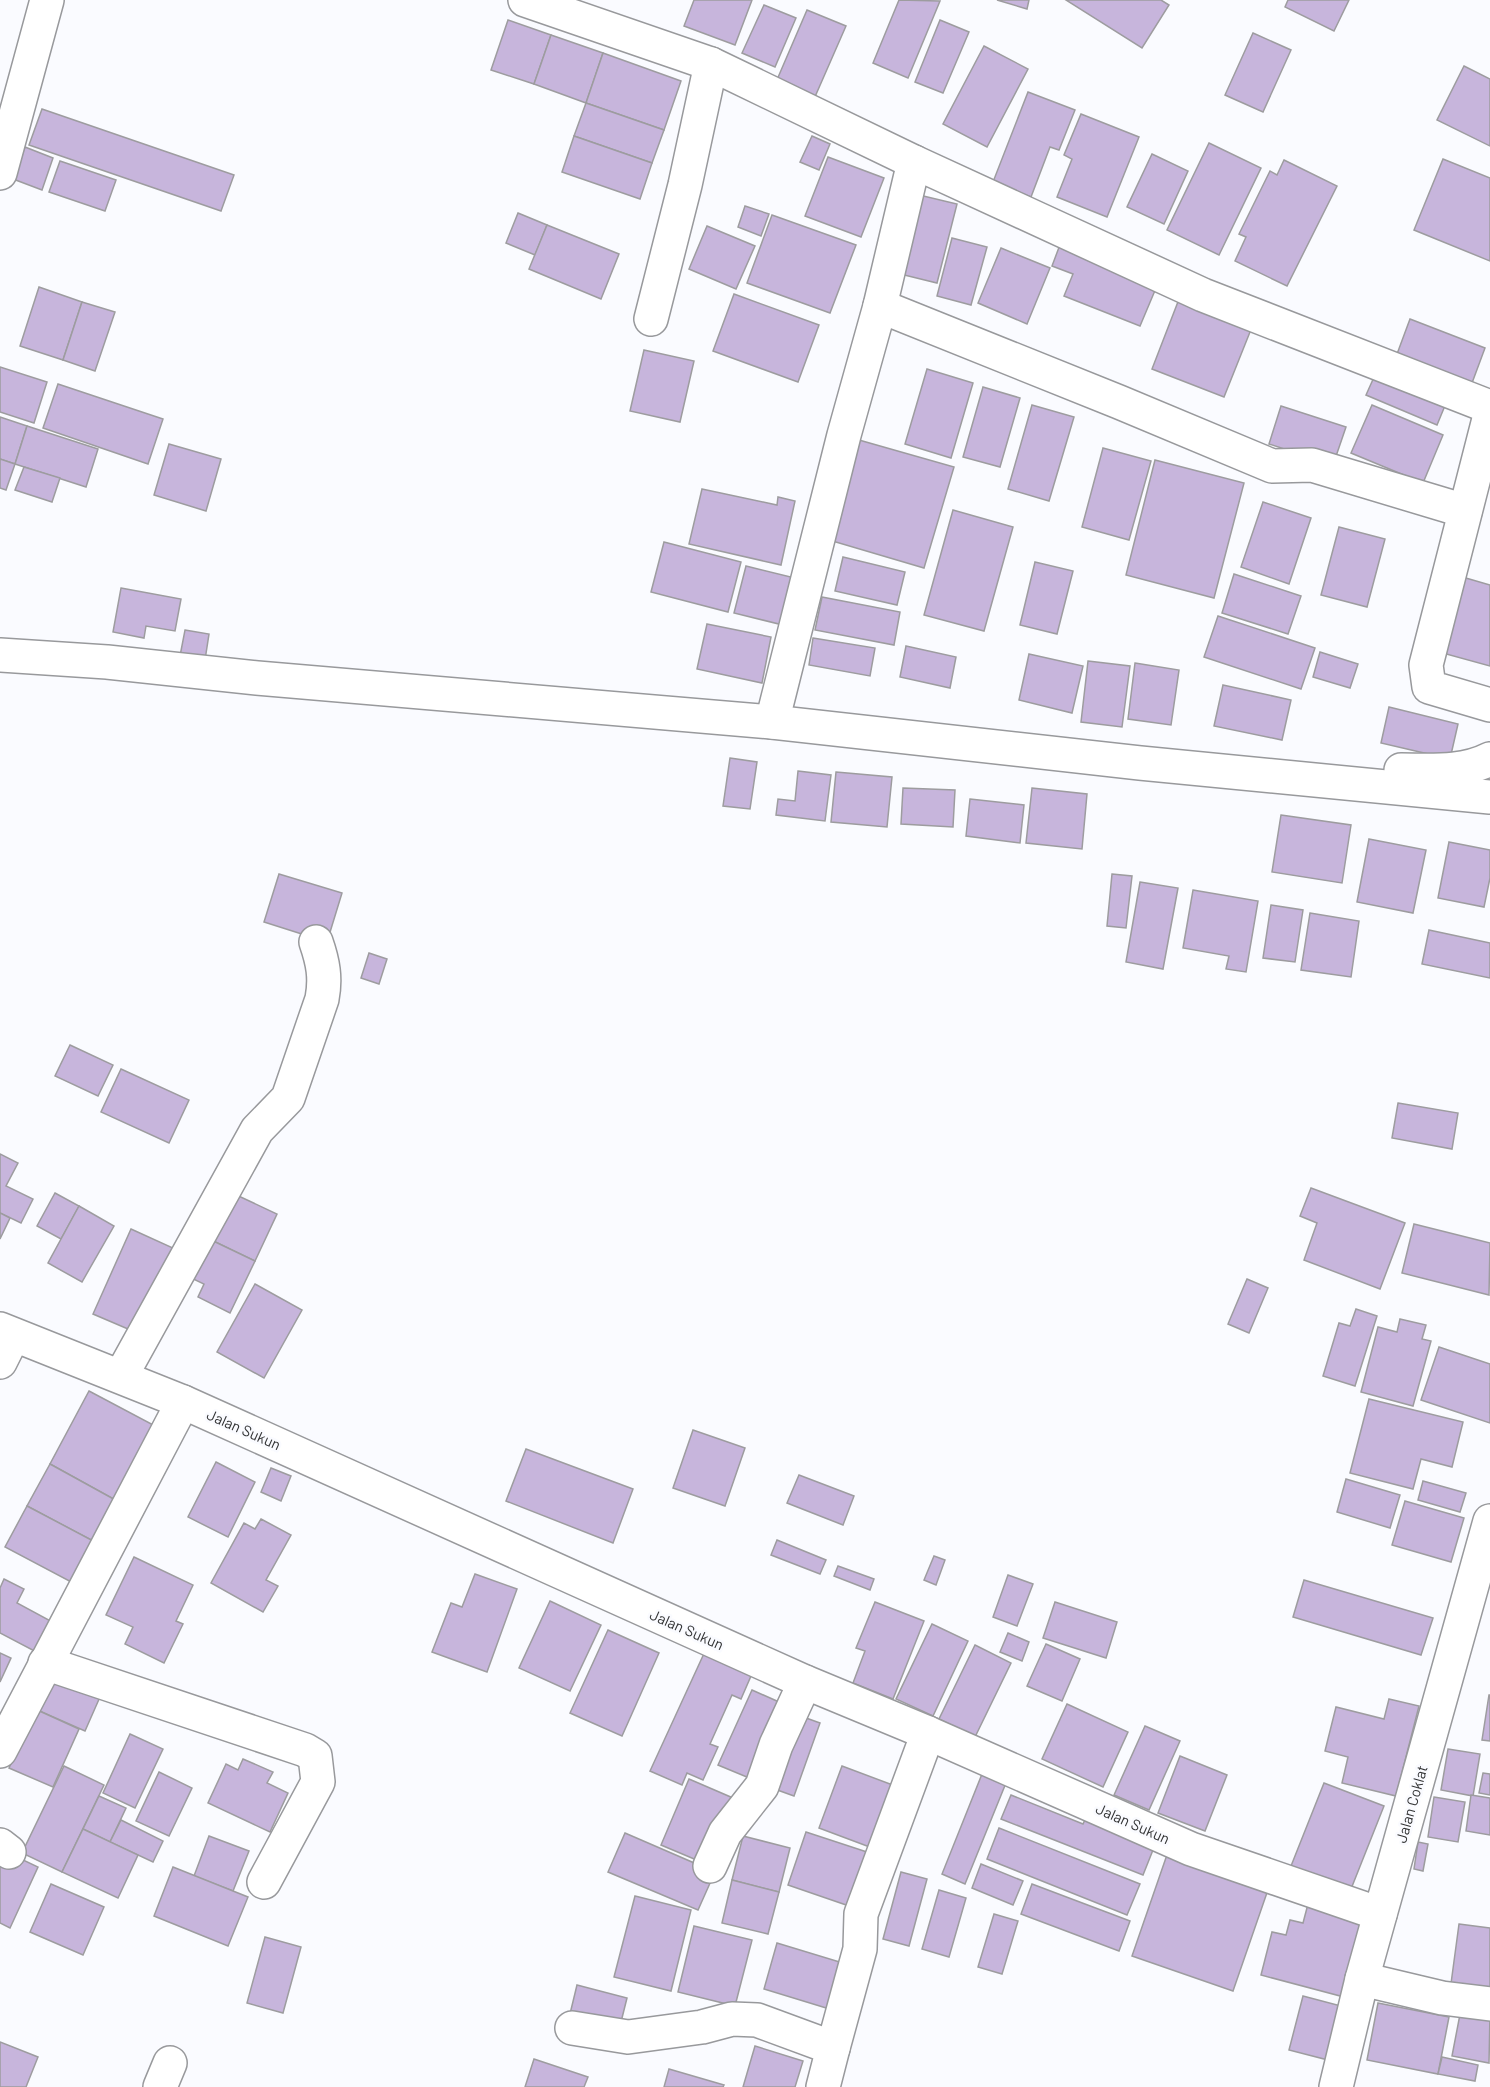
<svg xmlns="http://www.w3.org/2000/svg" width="1490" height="2087" viewBox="0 0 1490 2087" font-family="Barlow,sans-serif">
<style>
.building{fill:#c7b5dc;stroke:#9d9c9f;stroke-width:1.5}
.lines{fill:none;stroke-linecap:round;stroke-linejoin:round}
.street-casing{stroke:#98999c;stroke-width:36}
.street{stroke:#fff;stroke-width:33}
.labels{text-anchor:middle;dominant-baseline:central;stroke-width:5;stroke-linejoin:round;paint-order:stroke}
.street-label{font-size:15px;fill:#323334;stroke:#fafbff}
</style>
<rect width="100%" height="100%" fill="#fafbff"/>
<g class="building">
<path d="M694 0H752L735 45 684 26Z"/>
<path d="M899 0 940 1 908 78 873 63Z"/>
<path d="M997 0H1029L1027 9Z"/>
<path d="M1066 0H1161L1169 5 1142 48Z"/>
<path d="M1288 0H1349L1334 31 1285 7Z"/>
<path d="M764 5 796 18 775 67 742 53Z"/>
<path d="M807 10 846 26 814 99 776 82Z"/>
<path d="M508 20 551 35 534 84 491 70Z"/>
<path d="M940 20 969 32 943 93 915 82Z"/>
<path d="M1253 33 1291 50 1263 112 1225 95Z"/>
<path d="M551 35 603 53 586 103 534 84Z"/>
<path d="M984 46 1028 69 987 147 943 124Z"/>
<path d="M603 53 681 81 664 130 586 103Z"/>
<path d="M1464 66 1490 79V146L1437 120Z"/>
<path d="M1028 92 1075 110 1059 150 1050 147 1031 197 993 182Z"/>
<path d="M586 103 664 130 652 163 574 136Z"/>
<path d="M42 109 234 175 221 211 29 145Z"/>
<path d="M1081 114 1139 137 1107 217 1057 197 1072 159 1064 155Z"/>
<path d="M574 136 652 163 640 199 562 172Z"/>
<path d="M812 136 830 144 819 170 800 162Z"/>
<path d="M1209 143 1261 168 1219 255 1167 230Z"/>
<path d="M25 147 53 158 42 190 13 179Z"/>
<path d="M1152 154 1188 171 1164 224 1127 207Z"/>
<path d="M828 157 884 178 861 237 805 216Z"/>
<path d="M1443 159 1490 178V261L1414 230Z"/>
<path d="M1284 160 1337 186 1287 286 1235 261 1246 237 1239 234 1270 171 1277 175Z"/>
<path d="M60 161 116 180 105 211 49 192Z"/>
<path d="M915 194 957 204 937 283 896 273Z"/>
<path d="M745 206 769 214 761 236 738 227Z"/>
<path d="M518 213 547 225 535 255 506 243Z"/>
<path d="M772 215 856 245 830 313 747 283Z"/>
<path d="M547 225 619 254 601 299 529 269Z"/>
<path d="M707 226 755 246 736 289 689 269Z"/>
<path d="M952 238 987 247 971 305 937 296Z"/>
<path d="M1061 242 1159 281 1140 326 1064 296 1073 274 1052 266Z"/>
<path d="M1001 248 1050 268 1027 324 978 303Z"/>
<path d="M39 287 82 302 63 360 20 346Z"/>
<path d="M734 294 819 325 798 382 713 351Z"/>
<path d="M1181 294 1254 322 1224 397 1152 369Z"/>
<path d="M82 302 115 312 95 371 63 360Z"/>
<path d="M1410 319 1485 348 1472 383 1397 354Z"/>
<path d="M644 350 694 361 680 422 630 411Z"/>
<path d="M1379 366 1449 396 1437 425 1366 395Z"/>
<path d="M0 367 47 382 34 423 0 412Z"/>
<path d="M927 369 973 383 951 458 905 444Z"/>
<path d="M58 384 163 419 148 464 43 428Z"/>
<path d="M983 387 1020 398 1000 467 963 457Z"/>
<path d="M1032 405 1074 417 1049 501 1008 489Z"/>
<path d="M1372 405 1443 435 1423 483 1351 453Z"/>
<path d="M1281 406 1346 427 1333 465 1269 444Z"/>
<path d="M0 417 27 426 15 464 0 459Z"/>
<path d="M27 426 98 449 86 487 15 464Z"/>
<path d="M859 440 954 467 924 568 829 540Z"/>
<path d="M169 444 221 459 206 511 154 495Z"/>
<path d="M1103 448 1151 461 1129 540 1082 527Z"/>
<path d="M0 459 15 464 6 490 0 488Z"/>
<path d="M1155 460 1244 483 1214 598 1126 575Z"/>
<path d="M24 467 60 478 52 502 15 490Z"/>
<path d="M702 489 777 505 778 497 795 501 781 565 689 544Z"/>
<path d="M1263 502 1311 518 1289 584 1241 567Z"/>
<path d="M953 510 1013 527 984 631 924 615Z"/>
<path d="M1339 527 1385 539 1367 607 1321 595Z"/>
<path d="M664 542 741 562 728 612 651 592Z"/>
<path d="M843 557 905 572 897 605 835 591Z"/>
<path d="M1035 562 1073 571 1057 634 1020 625Z"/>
<path d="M746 566 799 579 787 626 734 613Z"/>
<path d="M1234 574 1301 596 1288 634 1222 613Z"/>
<path d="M1459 576 1490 585V666L1439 652Z"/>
<path d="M121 588 181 599 175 631 146 626 144 638 113 632Z"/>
<path d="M822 597 900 612 894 645 815 630Z"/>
<path d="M1218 616 1315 648 1301 689 1204 657Z"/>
<path d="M707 624 771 637 762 683 697 669Z"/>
<path d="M185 630 209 634 205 660 180 656Z"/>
<path d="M813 638 875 648 870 676 809 665Z"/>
<path d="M906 646 956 657 950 688 900 677Z"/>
<path d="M1320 652 1358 664 1350 688 1313 677Z"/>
<path d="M1029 654 1083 666 1072 713 1019 700Z"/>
<path d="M1088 661 1130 666 1122 727 1081 722Z"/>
<path d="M1135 663 1179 670 1171 725 1128 719Z"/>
<path d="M1223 685 1291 700 1282 740 1214 726Z"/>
<path d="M1389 707 1458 724 1450 759 1381 743Z"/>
<path d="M730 758 757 762 750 809 723 806Z"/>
<path d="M798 771 831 775 825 821 776 815 778 799 795 801Z"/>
<path d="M836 772 892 777 887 827 831 822Z"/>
<path d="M903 788 955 790 953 827 901 824Z"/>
<path d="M1032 788 1087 794 1082 849 1026 843Z"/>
<path d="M970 799 1024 805 1020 843 966 836Z"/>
<path d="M1281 815 1351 825 1342 883 1272 872Z"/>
<path d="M1369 839 1426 850 1413 913 1357 902Z"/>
<path d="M1449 842 1490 850V878L1484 907 1438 898Z"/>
<path d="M279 874 342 893 327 942 264 922Z"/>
<path d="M1112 874 1132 876 1126 928 1107 926Z"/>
<path d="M1140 882 1178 888 1163 969 1126 962Z"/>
<path d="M1193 890 1258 901 1246 972 1226 969 1229 956 1183 948Z"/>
<path d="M1271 905 1303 910 1295 962 1263 958Z"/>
<path d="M1310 913 1359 921 1351 977 1301 970Z"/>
<path d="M1429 930 1490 943V978L1422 964Z"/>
<path d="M369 953 387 959 379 984 361 978Z"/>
<path d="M70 1045 113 1065 98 1096 55 1076Z"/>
<path d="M121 1069 189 1100 169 1143 101 1112Z"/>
<path d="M1398 1103 1458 1113 1452 1149 1392 1138Z"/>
<path d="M0 1154 18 1163 6 1186 33 1199 21 1223 0 1213Z"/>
<path d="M1311 1188 1405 1223 1380 1289 1304 1260 1317 1223 1300 1216Z"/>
<path d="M230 1192 277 1214 255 1261 207 1238Z"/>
<path d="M55 1193 79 1206 61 1239 37 1226Z"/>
<path d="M79 1206 114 1226 82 1282 48 1263Z"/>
<path d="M0 1213 10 1218 0 1239Z"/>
<path d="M1414 1224 1490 1243 1489 1295 1402 1273Z"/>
<path d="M131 1229 173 1248 135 1332 93 1314Z"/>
<path d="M207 1238 255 1261 230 1313 198 1297 204 1284 189 1277Z"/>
<path d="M1247 1279 1268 1288 1249 1333 1228 1324Z"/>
<path d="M255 1284 302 1310 264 1378 217 1352Z"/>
<path d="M1356 1309 1377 1316 1355 1386 1323 1376 1339 1323 1350 1326Z"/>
<path d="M1400 1319 1426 1325 1422 1339 1431 1341 1413 1406 1361 1392 1378 1327 1397 1332Z"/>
<path d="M1439 1347 1490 1364V1423L1421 1400Z"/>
<path d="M89 1391 159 1428 119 1502 50 1464Z"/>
<path d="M1369 1399 1463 1422 1452 1467 1421 1459 1413 1489 1350 1473Z"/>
<path d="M693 1430 745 1448 725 1506 673 1488Z"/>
<path d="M526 1449 633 1489 613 1543 506 1501Z"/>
<path d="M216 1462 255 1482 228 1537 188 1517Z"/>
<path d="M50 1464 119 1502 97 1543 27 1506Z"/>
<path d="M271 1468 291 1476 281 1501 261 1492Z"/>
<path d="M799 1475 854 1496 843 1525 787 1503Z"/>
<path d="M1346 1479 1400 1495 1390 1528 1337 1512Z"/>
<path d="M1423 1481 1466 1493 1460 1512 1418 1500Z"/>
<path d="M1405 1501 1464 1518 1451 1562 1392 1545Z"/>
<path d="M27 1506 97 1543 75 1584 5 1547Z"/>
<path d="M261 1519 291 1535 266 1580 278 1586 263 1612 211 1583 244 1523 255 1529Z"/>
<path d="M777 1540 826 1560 820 1574 771 1555Z"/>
<path d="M934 1556 945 1560 936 1585 924 1580Z"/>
<path d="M134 1557 193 1585 176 1621 183 1624 164 1663 125 1644 133 1627 106 1615Z"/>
<path d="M838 1566 874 1579 870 1590 834 1576Z"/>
<path d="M475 1574 517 1589 487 1672 432 1652 451 1603 462 1607Z"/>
<path d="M1008 1575 1033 1584 1017 1626 993 1617Z"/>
<path d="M4 1579 24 1589 17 1603 58 1625 42 1655 0 1633V1588Z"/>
<path d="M1304 1580 1433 1618 1421 1655 1293 1617Z"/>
<path d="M550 1601 601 1625 570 1691 519 1668Z"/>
<path d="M875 1602 924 1621 893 1699 853 1683 865 1651 856 1648Z"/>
<path d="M1055 1602 1117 1622 1106 1658 1043 1638Z"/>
<path d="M932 1624 968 1641 933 1716 896 1699Z"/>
<path d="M608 1630 659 1653 622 1736 570 1713Z"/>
<path d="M1008 1633 1029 1642 1022 1661 1000 1652Z"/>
<path d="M1046 1644 1080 1659 1062 1701 1027 1686Z"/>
<path d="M975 1645 1011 1663 975 1737 939 1719Z"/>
<path d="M707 1647 754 1669 741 1699 732 1695 710 1744 718 1747 703 1780 687 1773 682 1785 650 1771Z"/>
<path d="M0 1653 11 1658 0 1682Z"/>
<path d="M50 1675 100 1697 85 1731 35 1709Z"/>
<path d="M752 1690 788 1706 754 1780 718 1765Z"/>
<path d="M1489 1695H1490V1741L1482 1740Z"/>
<path d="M1389 1699 1419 1706 1396 1796 1342 1783 1348 1757 1325 1751 1336 1707 1384 1719Z"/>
<path d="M1067 1704 1128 1732 1103 1787 1042 1759Z"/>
<path d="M35 1709 79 1729 53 1787 9 1768Z"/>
<path d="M795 1714 820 1723 794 1796 769 1787Z"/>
<path d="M1145 1726 1180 1741 1149 1810 1114 1795Z"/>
<path d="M130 1734 163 1749 135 1808 103 1793Z"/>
<path d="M1448 1749 1480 1754 1473 1796 1441 1790Z"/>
<path d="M1180 1756 1227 1775 1205 1831 1158 1813Z"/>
<path d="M243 1759 273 1772 267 1783 288 1793 270 1832 208 1803 226 1764 238 1770Z"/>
<path d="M64 1766 104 1785 62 1872 22 1853Z"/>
<path d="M842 1766 898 1787 875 1849 819 1828Z"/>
<path d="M984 1769 1008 1778 965 1884 942 1874Z"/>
<path d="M159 1772 192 1788 169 1836 136 1821Z"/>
<path d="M1483 1773 1490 1774V1795L1479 1793Z"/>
<path d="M689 1779 733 1798 706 1864 661 1845Z"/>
<path d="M1324 1783 1384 1806 1351 1889 1291 1866Z"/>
<path d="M1011 1795 1083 1824 1088 1813 1157 1840 1143 1875 1001 1819Z"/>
<path d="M1471 1795 1490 1798V1835L1466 1831Z"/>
<path d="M99 1796 126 1808 110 1842 83 1829Z"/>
<path d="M1434 1797 1465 1802 1458 1842 1428 1837Z"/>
<path d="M121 1820 163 1841 153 1862 110 1842Z"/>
<path d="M999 1828 1140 1884 1127 1915 987 1859Z"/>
<path d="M83 1829 138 1855 118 1898 62 1872Z"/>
<path d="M806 1832 870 1853 852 1907 788 1885Z"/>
<path d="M625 1833 715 1872 698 1910 608 1872Z"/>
<path d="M209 1836 249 1851 233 1891 194 1876Z"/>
<path d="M743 1836 790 1848 779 1892 732 1880Z"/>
<path d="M1418 1842 1428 1844 1423 1871 1414 1869Z"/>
<path d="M0 1849 38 1867 10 1928 0 1923Z"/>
<path d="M1169 1849 1270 1884 1233 1991 1132 1956Z"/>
<path d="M981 1864 1023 1881 1013 1905 972 1888Z"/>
<path d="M173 1867 248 1897 228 1946 154 1916Z"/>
<path d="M901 1872 927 1879 909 1946 883 1939Z"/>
<path d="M732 1880 779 1892 768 1934 722 1923Z"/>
<path d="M51 1884 104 1907 83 1955 30 1932Z"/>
<path d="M1032 1884 1130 1921 1119 1951 1021 1914Z"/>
<path d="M939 1890 966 1898 949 1957 922 1949Z"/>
<path d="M635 1896 691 1910 671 1991 614 1977Z"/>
<path d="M1308 1904 1364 1919 1344 1997 1261 1975 1272 1932 1286 1935 1290 1920 1303 1923Z"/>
<path d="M994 1914 1018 1921 1002 1974 978 1967Z"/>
<path d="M1459 1924 1490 1928V1996L1450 1991Z"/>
<path d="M694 1926 752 1940 735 2006 678 1992Z"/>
<path d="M265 1937 301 1947 283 2013 247 2003Z"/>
<path d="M777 1943 843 1963 836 2011 764 1989Z"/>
<path d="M577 1985 627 1998 619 2030 569 2018Z"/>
<path d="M1303 1996 1341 2006 1328 2060 1289 2050Z"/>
<path d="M1378 2003 1449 2017 1438 2074 1367 2060Z"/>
<path d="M1461 2009 1490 2014 1489 2063 1452 2056Z"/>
<path d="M0 2042 38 2057 26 2087H0Z"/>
<path d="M755 2046 803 2061 795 2087H743Z"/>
<path d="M1442 2057 1478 2065 1475 2081 1438 2074Z"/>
<path d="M534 2059 588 2077 584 2087H525Z"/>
<path d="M669 2069 724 2085 723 2087H664Z"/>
</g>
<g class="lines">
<defs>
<g id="street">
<path d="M525 0 711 64 914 162 880 306 844 435 772 722"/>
<path d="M914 162 1203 295 1490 407"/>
<path d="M0 173 47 0"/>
<path d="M880 306 1119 402 1272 466 1312 465 1465 511"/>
<path d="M651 319 685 185 711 64"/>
<path d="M1490 415 1426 665 1429 687 1490 705"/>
<path d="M0 655 107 662 257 678 772 722 1140 763 1490 797"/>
<path d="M1401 770C1431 770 1463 773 1490 759"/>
<path d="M0 1329 183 1402 805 1682 928 1733 1191 1849 1380 1914"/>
<path d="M0 1362 13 1336"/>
<path d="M121 1376 257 1130 288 1098 322 999C326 978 323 962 316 942"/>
<path d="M45 1663 305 1750 315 1756 318 1782 264 1882"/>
<path d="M0 1751 183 1402"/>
<path d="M0 1845 9 1852"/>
<path d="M710 1866 725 1833 762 1786 776 1745 805 1682"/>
<path d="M1362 1979 1442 1998 1490 2004"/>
<path d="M572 2028 628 2037 702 2027 732 2019 757 2020 833 2048 823 2087"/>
<path d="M833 2048 860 1949 861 1914 928 1733"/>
<path d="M160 2087 170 2063"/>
<path d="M1336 2087 1362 1979 1490 1521"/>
</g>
</defs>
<use href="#street" class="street-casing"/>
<use href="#street" class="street"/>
</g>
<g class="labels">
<g class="street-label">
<text transform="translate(244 1429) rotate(24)">Jalan Sukun</text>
<text transform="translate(687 1629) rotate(24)">Jalan Sukun</text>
<text transform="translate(1411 1804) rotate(-74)">Jalan Coklat</text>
<text transform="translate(1133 1823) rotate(24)">Jalan Sukun</text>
</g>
</g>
</svg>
